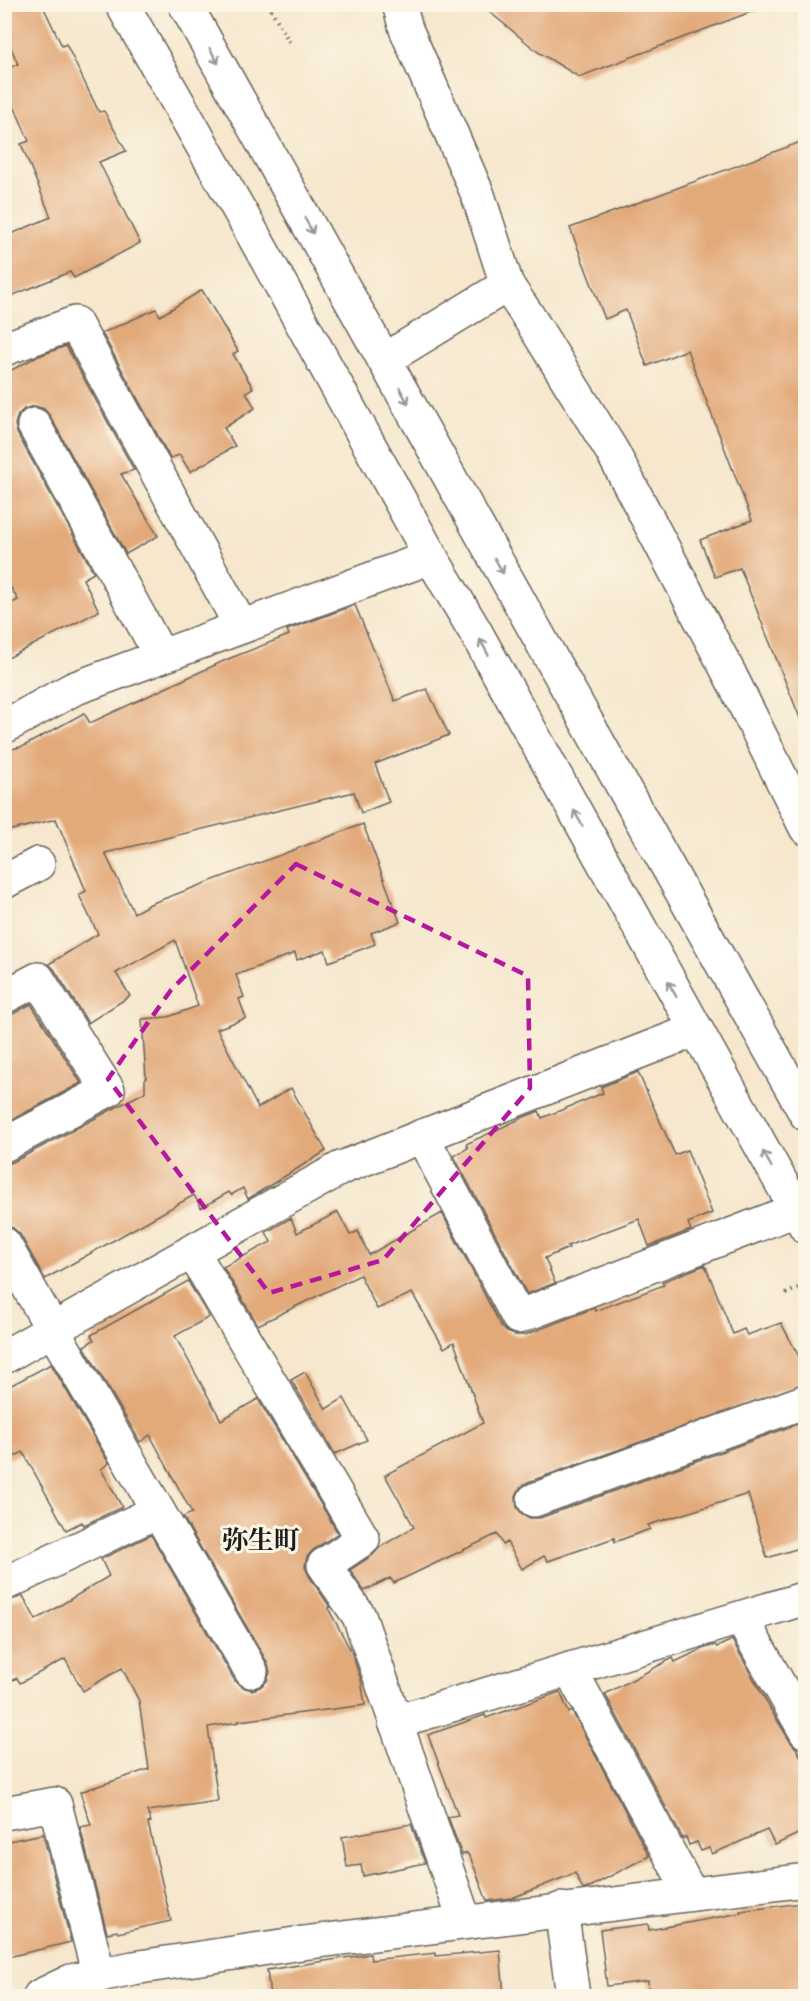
<svg xmlns="http://www.w3.org/2000/svg" width="810" height="2001" viewBox="0 0 810 2001" font-family="'Old Standard TT','Noto Serif JP',serif">
<style>
.building{fill:#e2a979}
.lines{fill:none;stroke-linecap:round;stroke-linejoin:round}
.minor-casing{stroke:#68635a;stroke-width:36}
.path{stroke:#68635a;stroke-width:4;stroke-dasharray:1.5 4.5;stroke-linecap:butt}
.minor{stroke:#fff;stroke-width:33}
.oneway{stroke:#999}
.marked{fill:none;stroke:#b5179e;stroke-width:4.5;stroke-dasharray:12 8;stroke-linejoin:round}
.labels{text-anchor:middle;dominant-baseline:central;stroke-width:6;stroke-linejoin:round;paint-order:stroke}
.quarter-label{font-size:26px;font-weight:bold;fill:#1c1c1c;stroke:#fcf5e5}
</style>
<rect width="100%" height="100%" fill="#fcf5e5"/>
<filter id="ink" filterUnits="userSpaceOnUse"><feTurbulence type="fractalNoise" baseFrequency=".0167" numOctaves="2"/><feDisplacementMap in="SourceGraphic" scale="12" xChannelSelector="R" yChannelSelector="G"/><feConvolveMatrix kernelMatrix="1 2 1 2 8 2 1 2 1" color-interpolation-filters="sRGB"/></filter>
<filter id="wash" filterUnits="userSpaceOnUse"><feTurbulence type="fractalNoise" baseFrequency=".008" numOctaves="4" result="noise"/><feDisplacementMap in="SourceGraphic" scale="24" xChannelSelector="R" yChannelSelector="G"/><feGaussianBlur stdDeviation="1.35" result="paint"/><feColorMatrix in="noise" values="0 0 0 0 0 0 0 0 0 0 0 0 0 0 0 0 0 1.4 0 .05"/><feComposite in="paint" operator="in"/></filter>
<g filter="url(#wash)">
<rect width="100%" height="100%" fill="#f6e7cd"/>
<g id="blocks">
<g class="building">
<path d="M4 4H42L62 46 66 44 99 112 104 111 126 151 99 162 140 243 74 278 70 272 4 299V237L51 217 21 144 29 141 4 82V70L18 64 4 32Z"/>
<path d="M480 4H764V7L579 77 538 52Z"/>
<path d="M806 140V727L804 728 740 568 715 577 700 540 752 520 687 350 647 366 626 310 605 319 570 228Z"/>
<path d="M202 290 238 351 233 354 253 388 246 392 255 408 224 428 235 446 190 472 180 455 170 458 102 333 156 309 160 316Z"/>
<path d="M66 346 134 470 121 474 158 536 126 554 50 416 44 409 35 406 24 409 18 415 15 424 17 433 94 573 83 579 99 611 4 660V607L18 600 4 576V374L36 357Z"/>
<path d="M355 605 395 701 427 689 449 735 375 764 389 802 361 813 354 792 105 853 134 913 150 904 363 824 400 922 371 933 375 944 329 962 325 950 297 960 295 953 236 975 244 997 239 999 246 1018 217 1029 258 1108 291 1088 326 1151 248 1199 243 1188 231 1195 229 1192 201 1208 194 1195 45 1279 20 1234 13 1228 4 1225V1164L13 1162 145 1092V1078H146L142 1019 168 1017 198 1006 175 940 116 973 130 996 88 1023 54 969 49 964 98 934 79 895 86 891 56 819 4 832V751L24 746 84 713 90 723 228 659 289 635 287 630Z"/>
<path d="M31 1004 81 1083 4 1124V1016L13 1014Z"/>
<path d="M638 1072 675 1155 687 1150 712 1213 688 1223 691 1230 649 1246 639 1219 567 1246 569 1248 545 1258 555 1283 527 1294 454 1156 468 1148 466 1144 522 1118 539 1111 542 1118 603 1093 601 1087Z"/>
<path d="M338 1212 350 1235 358 1231 369 1255 442 1213 501 1326 507 1332 515 1335H525L594 1308 595 1311 664 1285 662 1282 705 1265 733 1334 744 1329 747 1335 781 1323 806 1370V1383L528 1482 520 1488 516 1496 517 1507 522 1514 530 1518H540L806 1421V1546L767 1558 748 1494 648 1525 650 1529 615 1542 614 1538 548 1561 544 1556 522 1569 507 1542 503 1545 497 1534 394 1583 390 1578 364 1591 350 1570 373 1555 380 1547 414 1527 385 1475 483 1423 454 1342 444 1348 412 1293 377 1309 360 1275 258 1325 223 1267 271 1242 266 1232 291 1218 297 1233Z"/>
<path d="M188 1281 209 1317 175 1336 221 1420 258 1399 338 1533 313 1550 307 1557 305 1567 309 1576 330 1607 328 1608 351 1651 361 1680 365 1705 239 1721V1722L208 1727 218 1801 147 1811 151 1822 148 1823 171 1921 118 1933 117 1931 107 1933 80 1827 91 1825 80 1792 149 1769 139 1701 122 1668 83 1691 65 1659 20 1683 17 1678 4 1684V1602L23 1596 36 1620 109 1576 101 1559 151 1535 235 1681 242 1687 252 1690 260 1687 267 1681 270 1672 267 1662 183 1517 192 1513 150 1435 140 1442 84 1346 94 1340 91 1335Z"/>
<path d="M51 1364 109 1463 101 1469 122 1507 84 1525 82 1522 66 1530 23 1452 4 1462V1389Z"/>
<path d="M305 1372 326 1409 344 1398 367 1440 335 1454 291 1380Z"/>
<path d="M732 1640 771 1710 790 1741 796 1748 806 1766V1830L775 1845 767 1830 712 1854 709 1848 701 1851 697 1842 689 1845 686 1837 683 1839 605 1694 673 1658 675 1662 702 1649 715 1645 717 1647Z"/>
<path d="M560 1692 569 1713 572 1711 649 1856 586 1889H583L575 1873 512 1898 487 1901 471 1859 467 1853 462 1855 448 1817 458 1815 428 1735 485 1715 486 1718Z"/>
<path d="M411 1824 425 1863 363 1876 361 1865 347 1867 342 1837Z"/>
<path d="M43 1834 71 1942 4 1958V1924L10 1923 4 1896V1842Z"/>
<path d="M801 1903 806 1933V1996H649L648 1981 607 1986 600 1930 648 1924 649 1930 741 1913 740 1911Z"/>
<path d="M500 1950 504 1996H270L267 1970 370 1954 371 1960 436 1953V1956Z"/>
</g>
</g>
</g>
<g filter="url(#ink)">
<use href="#blocks" fill-opacity="0" stroke="#68635a" stroke-width="1.5"/>
<g class="lines">
<defs>
<g id="minor">
<path d="M122 4 255 238 431 557 475 631 806 1227"/>
<path d="M185 4 806 1114"/>
<path d="M399 4 406 29 478 195 507 285 530 319 612 451 730 675 806 828"/>
<path d="M4 349 75 323 241 626"/>
<path d="M384 360 507 285"/>
<path d="M34 425 161 656"/>
<path d="M4 727 73 689 431 557"/>
<path d="M4 882 38 864"/>
<path d="M4 997 38 979 108 1090 4 1145"/>
<path d="M422 1136 518 1317 796 1210"/>
<path d="M4 1244 53 1330 251 1671"/>
<path d="M192 1251 363 1539 324 1565 359 1616 465 1922"/>
<path d="M4 1357 341 1168 695 1030"/>
<path d="M534 1500 806 1401"/>
<path d="M4 1584 158 1511"/>
<path d="M741 1618 806 1732"/>
<path d="M570 1669 691 1894"/>
<path d="M395 1722 806 1598"/>
<path d="M4 1813 55 1804 99 1976"/>
<path d="M561 1909 573 1996"/>
<path d="M40 1996 71 1981 133 1968 295 1944 806 1880"/>
</g>
</defs>
<use href="#minor" class="minor-casing"/>
<g class="path">
<path d="M268 4 291 45"/>
<path d="M786 1294 806 1284"/>
</g>
<use href="#minor" class="minor"/>
</g>
<defs><path id="oneway-shaft" d="M-6 0H5M1.5-3L5.5 0L1.5 3" fill="none" stroke-width="1.6" stroke-linecap="round" stroke-linejoin="round" transform="scale(1.5)"/></defs>
<g class="oneway">
<use href="#oneway-shaft" transform="translate(214 56) rotate(61)"/>
<use href="#oneway-shaft" transform="translate(309 226) rotate(61)"/>
<use href="#oneway-shaft" transform="translate(404 396) rotate(61)"/>
<use href="#oneway-shaft" transform="translate(499 566) rotate(61)"/>
<use href="#oneway-shaft" transform="translate(484 647) rotate(-119)"/>
<use href="#oneway-shaft" transform="translate(578 818) rotate(-119)"/>
<use href="#oneway-shaft" transform="translate(672 989) rotate(-119)"/>
<use href="#oneway-shaft" transform="translate(767 1159) rotate(-119)"/>
</g>
</g>
<path class="marked" d="M296 864 528 976 530 1088 383 1260 269 1293 108 1079 171 990Z"/>
<g class="labels">
<g class="quarter-label">
<text x="261" y="1542">弥生町</text>
</g>
</g>
<rect width="810" height="2001" fill="none" stroke="#fcf5e5" stroke-width="24"/>
</svg>
